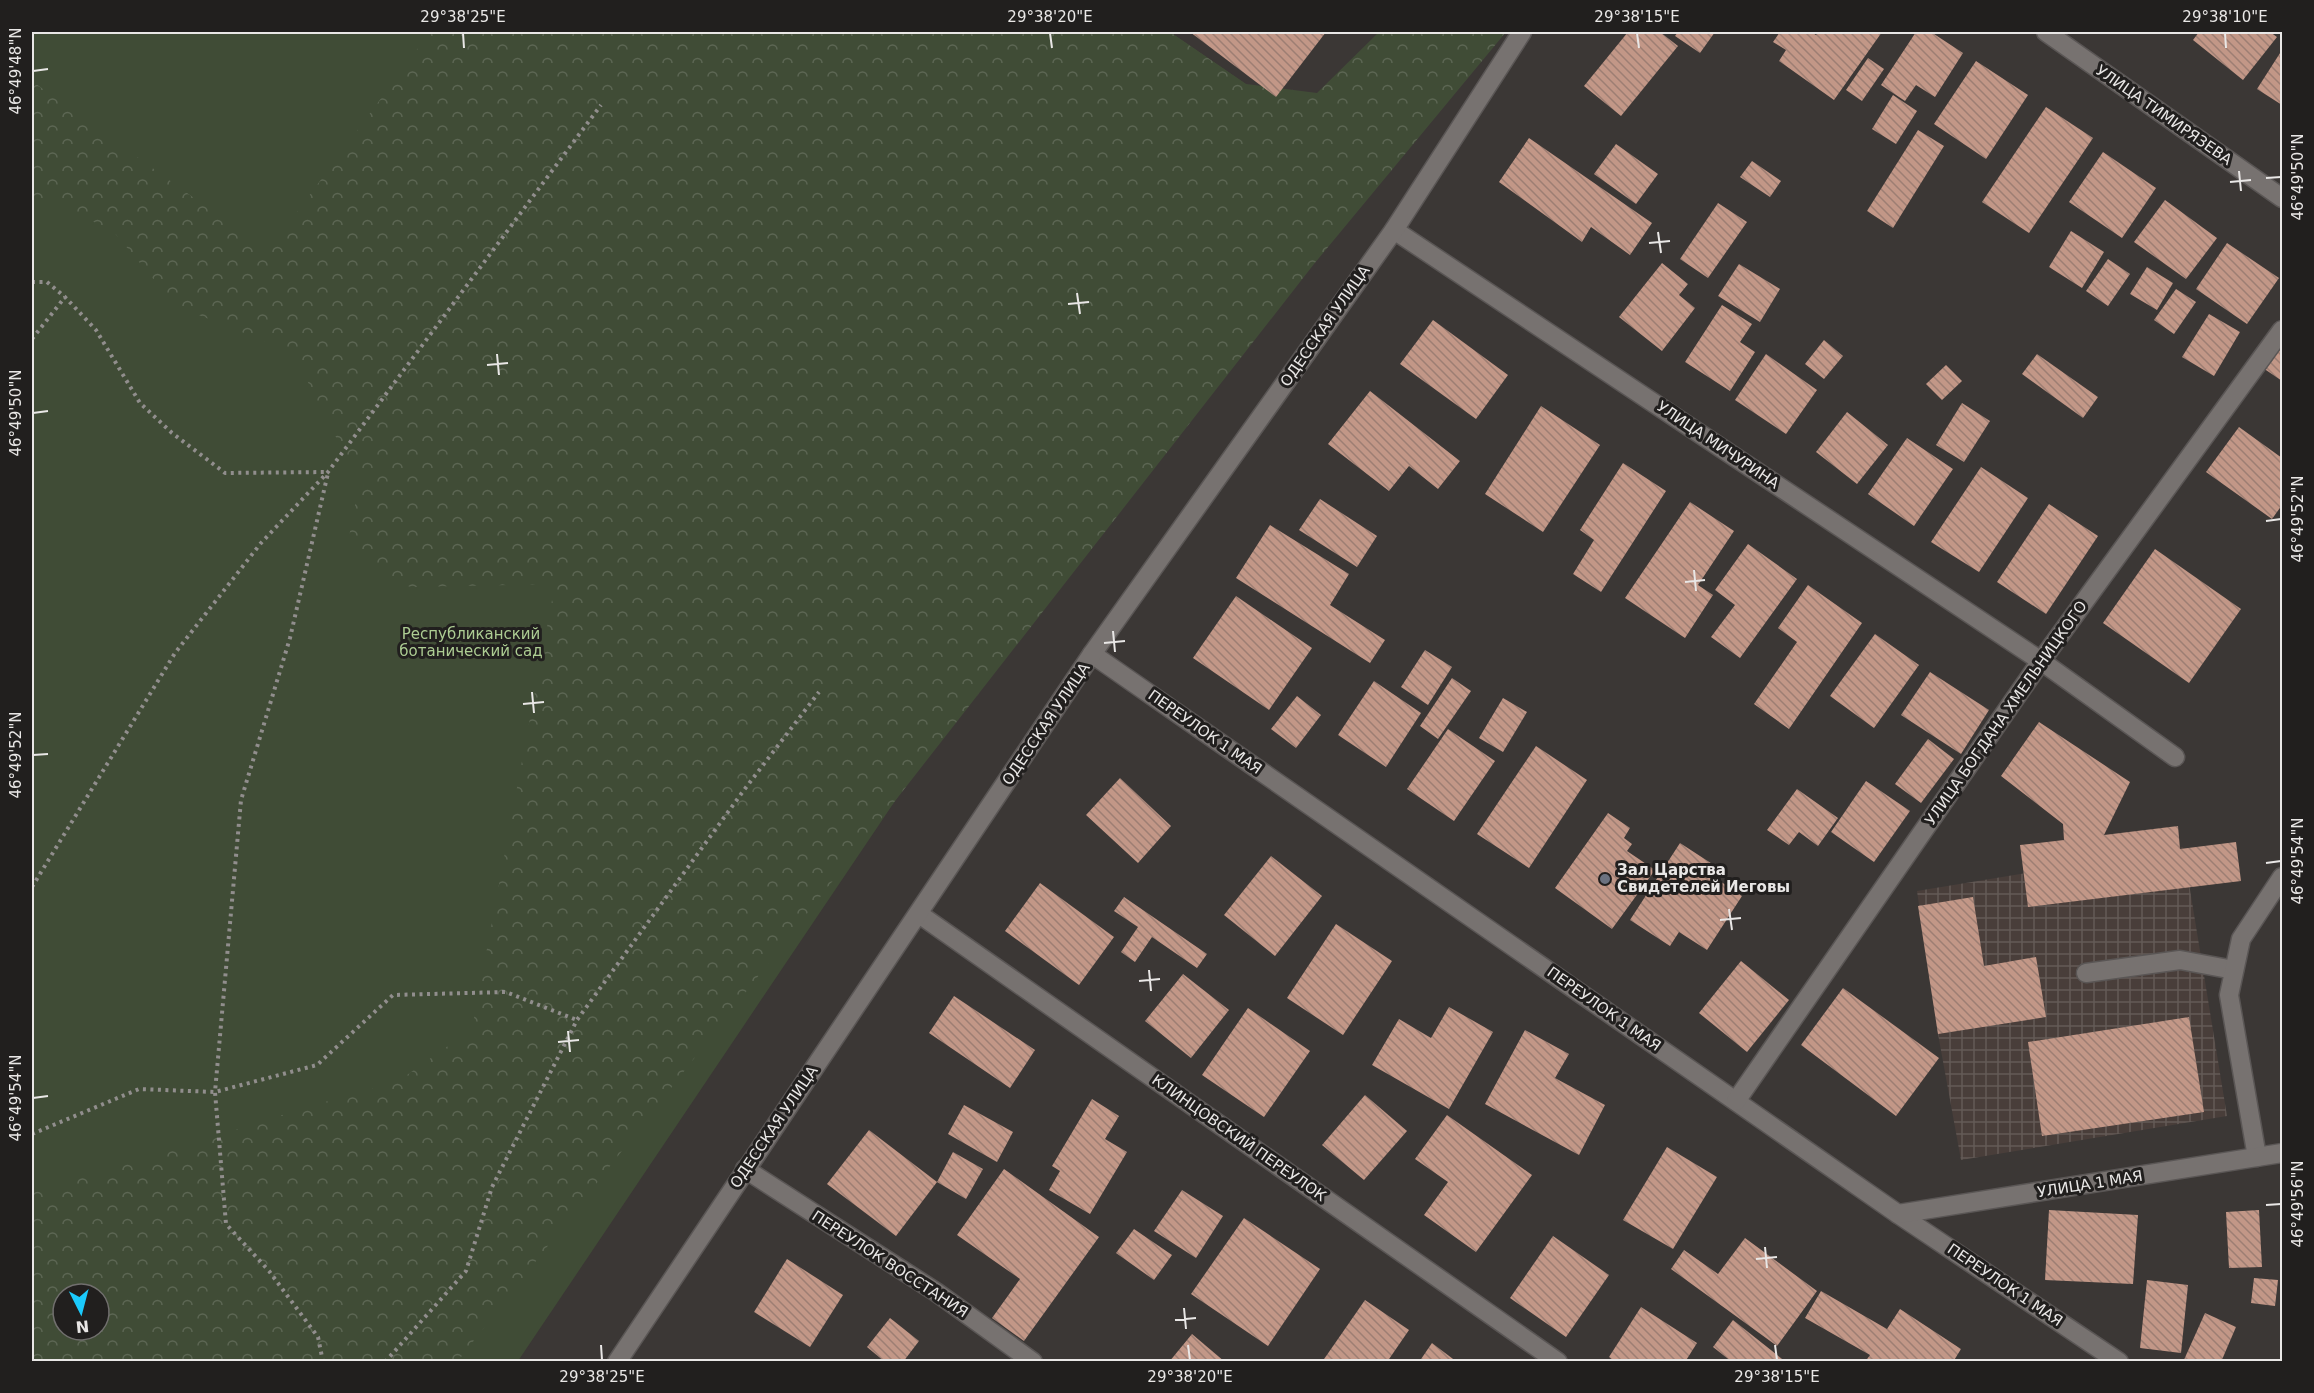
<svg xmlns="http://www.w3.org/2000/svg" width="2314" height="1393" viewBox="0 0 2314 1393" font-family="'DejaVu Sans',sans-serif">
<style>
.industrial{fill:url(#industrial-grid)}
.green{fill:#404c36;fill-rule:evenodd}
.forest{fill:url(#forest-crowns);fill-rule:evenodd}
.building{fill:url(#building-back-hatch)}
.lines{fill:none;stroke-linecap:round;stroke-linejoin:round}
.minor-casing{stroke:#5a5655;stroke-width:21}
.path{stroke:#918e8d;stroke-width:4;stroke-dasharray:3 4.5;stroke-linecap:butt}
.minor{stroke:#777270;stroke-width:18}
.ticks{fill:none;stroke:#e9e7e6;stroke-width:2}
.worship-dot{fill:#6b7280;stroke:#211f1e;stroke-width:2}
.labels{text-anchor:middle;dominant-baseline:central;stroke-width:6;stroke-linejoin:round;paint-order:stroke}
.street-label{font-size:15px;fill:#e9e7e6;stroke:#211f1e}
.park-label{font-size:15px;fill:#adcd93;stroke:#211f1e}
.poi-label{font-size:15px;font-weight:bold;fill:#e9e7e6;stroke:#211f1e;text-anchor:start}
.neatline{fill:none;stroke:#e9e7e6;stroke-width:2}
.ticks-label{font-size:15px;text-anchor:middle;fill:#e9e7e6}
</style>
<defs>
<pattern id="industrial-grid" width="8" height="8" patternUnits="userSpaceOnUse" patternTransform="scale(1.5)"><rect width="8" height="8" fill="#493e3a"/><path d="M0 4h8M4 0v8" fill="none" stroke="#635a56"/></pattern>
<pattern id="forest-crowns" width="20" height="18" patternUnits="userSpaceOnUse" patternTransform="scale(1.5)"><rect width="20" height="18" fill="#404c36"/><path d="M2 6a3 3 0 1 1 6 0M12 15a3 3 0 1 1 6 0" fill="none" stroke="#5c6653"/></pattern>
<pattern id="building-back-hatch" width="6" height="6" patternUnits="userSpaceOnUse" patternTransform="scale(1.5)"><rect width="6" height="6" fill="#c29787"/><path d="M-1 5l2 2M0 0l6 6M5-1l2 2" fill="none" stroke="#9d7e73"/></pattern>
</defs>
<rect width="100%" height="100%" fill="#3b3735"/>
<path class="industrial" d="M2183 847 2227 1116 1961 1160 1938 1034 1917 891Z"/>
<path class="green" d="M32 32H1170L1336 146 518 1361H32ZM63 1294H99V1330H63Z"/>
<path class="forest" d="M430 32H1170L1246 84 1317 93 1379 32H1506L1314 264 458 1361H32V1193L321 1103 397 1082 472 1029 555 584 411 587 377 577 349 537 360 479 313 397 299 355 176 306 113 231 45 199 32 197V81L262 247 266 254ZM63 1294H99V1330H63Z"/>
<g class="building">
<path d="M1190 32H1326L1276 97Z"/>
<path d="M1628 32H1660L1678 46 1621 116 1584 86Z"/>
<path d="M1678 32H1715L1700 53 1675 36Z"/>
<path d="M1780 32H1811L1816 35 1818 32H1882L1834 100 1779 61 1786 50 1773 42Z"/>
<path d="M1916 32H1931L1963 53 1935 97 1916 85 1905 101 1881 85Z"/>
<path d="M2199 32H2270L2277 37 2243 80 2193 40Z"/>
<path d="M2282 50V105L2257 89Z"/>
<path d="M1868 58 1884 69 1862 101 1846 90Z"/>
<path d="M1976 61 2028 95 1986 159 1934 124Z"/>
<path d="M1893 95 1917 111 1896 144 1872 129Z"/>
<path d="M2046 107 2093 138 2029 233 1982 202Z"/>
<path d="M1918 130 1944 146 1893 228 1867 211Z"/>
<path d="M1529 138 1652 223 1630 255 1591 227 1582 242 1499 182Z"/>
<path d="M1616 144 1658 174 1636 204 1594 174Z"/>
<path d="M2103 152 2156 188 2122 238 2069 202Z"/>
<path d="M1752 161 1781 181 1770 197 1740 177Z"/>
<path d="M2165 200 2217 238 2186 279 2134 242Z"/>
<path d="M1718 203 1747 222 1708 278 1680 259Z"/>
<path d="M2071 231 2104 252 2082 288 2049 267Z"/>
<path d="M2227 243 2279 278 2247 324 2196 289Z"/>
<path d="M2108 259 2130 274 2108 306 2086 291Z"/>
<path d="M1662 263 1688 284 1679 295 1695 308 1662 351 1619 317Z"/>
<path d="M1739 264 1780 289 1760 322 1718 296Z"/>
<path d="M2147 267 2173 283 2157 310 2130 294Z"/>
<path d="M2176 289 2196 302 2174 334 2154 320Z"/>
<path d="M1722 305 1752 324 1740 342 1755 352 1730 391 1685 362Z"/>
<path d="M2209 314 2240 332 2214 376 2182 357Z"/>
<path d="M1433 320 1508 375 1476 419 1400 364Z"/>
<path d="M1824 340 1843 356 1824 379 1805 364Z"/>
<path d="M2282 340V381L2263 368Z"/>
<path d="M1766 354 1817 390 1786 434 1735 400Z"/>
<path d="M2037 354 2098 397 2083 418 2022 374Z"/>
<path d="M1946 365 1962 381 1942 400 1926 384Z"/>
<path d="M1370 391 1460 461 1438 489 1409 466 1389 491 1328 444Z"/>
<path d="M1962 403 1990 421 1964 462 1936 445Z"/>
<path d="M1541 406 1600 445 1543 532 1485 494Z"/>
<path d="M1847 412 1888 445 1857 484 1816 452Z"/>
<path d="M2239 427 2282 458V505L2272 519 2206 472Z"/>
<path d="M1907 438 1953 469 1914 526 1868 494Z"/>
<path d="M1623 463 1666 491 1601 592 1573 574 1594 540 1580 530Z"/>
<path d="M1981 467 2028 498 1979 572 1931 542Z"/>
<path d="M1320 499 1377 536 1357 567 1299 530Z"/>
<path d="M1690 502 1734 531 1698 585 1713 595 1685 638 1625 598Z"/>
<path d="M2049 504 2098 536 2046 614 1997 582Z"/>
<path d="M1270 525 1349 574 1330 605 1385 640 1370 663 1236 578Z"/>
<path d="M1748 544 1797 579 1740 658 1711 637 1735 605 1715 590Z"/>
<path d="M2155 549 2241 609 2189 683 2103 623Z"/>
<path d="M1808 585 1862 623 1789 729 1754 704 1797 642 1778 628Z"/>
<path d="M1236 596 1312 648 1269 710 1193 658Z"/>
<path d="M1875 634 1919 665 1874 728 1830 696Z"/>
<path d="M1425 650 1452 667 1428 705 1401 687Z"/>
<path d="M1930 672 1989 710 1961 754 1901 715Z"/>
<path d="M1452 678 1471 691 1438 739 1420 726Z"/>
<path d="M1374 681 1421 713 1386 767 1338 735Z"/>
<path d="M1297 696 1321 715 1296 748 1271 729Z"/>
<path d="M1503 698 1527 712 1503 752 1479 738Z"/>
<path d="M2039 722 2130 782 2104 835 2178 826 2180 849 2236 842 2241 881 2028 907 2020 845 2064 840 2063 824 2001 776Z"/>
<path d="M1448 729 1495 761 1454 821 1407 789Z"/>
<path d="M1928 739 1954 759 1921 803 1895 784Z"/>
<path d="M1536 746 1587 780 1529 868 1477 834Z"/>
<path d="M1120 778 1171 826 1138 863 1086 815Z"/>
<path d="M1866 781 1910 811 1874 862 1831 832Z"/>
<path d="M1797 789 1838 818 1818 846 1799 832 1789 845 1767 830Z"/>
<path d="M1608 813 1630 828 1624 838 1632 844 1627 851 1655 870 1612 929 1555 888Z"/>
<path d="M1680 843 1720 869 1714 877 1742 896 1707 950 1679 932 1670 946 1630 920Z"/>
<path d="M1271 856 1322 896 1275 956 1224 915Z"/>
<path d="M1040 883 1114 937 1079 985 1005 931Z"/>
<path d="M1124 897 1207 954 1197 968 1152 937 1135 962 1121 952 1138 927 1114 911Z"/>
<path d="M1973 897 1984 966 2036 957 2046 1017 1938 1034 1918 906Z"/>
<path d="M1336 924 1392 961 1343 1035 1287 998Z"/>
<path d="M1741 961 1789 1000 1747 1052 1699 1013Z"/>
<path d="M1183 974 1229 1010 1191 1058 1145 1021Z"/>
<path d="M1843 988 1939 1058 1896 1116 1801 1045Z"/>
<path d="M954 996 1035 1050 1010 1088 929 1033Z"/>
<path d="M1449 1007 1493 1032 1449 1109 1372 1065 1399 1019 1431 1038Z"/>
<path d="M1248 1008 1310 1051 1264 1117 1202 1075Z"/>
<path d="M2189 1017 2204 1112 2042 1136 2028 1042Z"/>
<path d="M1525 1030 1569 1054 1555 1078 1605 1105 1579 1155 1485 1104Z"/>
<path d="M1365 1095 1407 1131 1364 1180 1322 1145Z"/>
<path d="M1092 1099 1119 1116 1105 1139 1127 1152 1090 1214 1049 1190 1060 1171 1052 1166Z"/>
<path d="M964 1105 1013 1132 997 1162 948 1134Z"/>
<path d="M1447 1115 1532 1175 1476 1252 1424 1215 1448 1182 1415 1159Z"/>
<path d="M869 1130 937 1182 896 1236 827 1184Z"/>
<path d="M1667 1147 1717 1177 1673 1249 1623 1220Z"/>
<path d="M953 1152 983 1169 966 1199 937 1182Z"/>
<path d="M1004 1169 1099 1237 1024 1341 992 1318 1020 1279 957 1235Z"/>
<path d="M1182 1190 1223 1216 1196 1258 1154 1231Z"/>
<path d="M2049 1210 2138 1215 2133 1284 2045 1280Z"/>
<path d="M2259 1210 2262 1267 2229 1268 2226 1212Z"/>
<path d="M1244 1218 1320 1269 1268 1346 1191 1294Z"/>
<path d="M1134 1229 1172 1255 1154 1280 1116 1253Z"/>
<path d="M1553 1236 1609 1275 1566 1337 1510 1298Z"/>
<path d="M1745 1238 1817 1291 1777 1346 1671 1269 1684 1250 1718 1274Z"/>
<path d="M787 1259 843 1295 810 1347 754 1312Z"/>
<path d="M2254 1278 2278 1280 2275 1306 2251 1303Z"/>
<path d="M2147 1280 2188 1285 2181 1353 2140 1348Z"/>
<path d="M1821 1291 1887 1329 1900 1309 1961 1349 1953 1362H1865L1870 1355 1805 1318Z"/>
<path d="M1365 1300 1409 1330 1387 1362H1322Z"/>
<path d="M1641 1307 1697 1343 1685 1362H1615L1609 1357Z"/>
<path d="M2205 1313 2236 1327 2221 1362H2183Z"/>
<path d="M890 1318 919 1341 903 1362H885L867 1347Z"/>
<path d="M1733 1320 1786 1362H1732L1713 1347Z"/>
<path d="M1192 1334 1225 1362H1169Z"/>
<path d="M1432 1343 1457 1362H1419Z"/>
</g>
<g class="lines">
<defs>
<g id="minor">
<path d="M2046 32 2282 198"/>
<path d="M1394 230 2041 661 2175 757"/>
<path d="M1092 654 1898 1214 2119 1362"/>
<path d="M919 914 1558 1362"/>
<path d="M2086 973 2180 960 2234 970"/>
<path d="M1736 1101 2041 661 2282 330"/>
<path d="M2257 1157 2229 995 2241 939 2282 877"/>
<path d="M745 1169 936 1292 1033 1362"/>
<path d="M1898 1214 2282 1153"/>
<path d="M617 1362 1092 654 1394 230 1522 32"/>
</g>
</defs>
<use href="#minor" class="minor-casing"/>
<g class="path">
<path d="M32 282H47L65 297 96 330 140 403 172 433 225 473 328 472"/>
<path d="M32 339 65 297"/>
<path d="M32 887 175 653 261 543 328 472 601 105"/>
<path d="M32 1134 139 1089 215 1092 317 1065 393 995 506 992 577 1020"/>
<path d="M323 1362 318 1337 269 1271 226 1224 215 1092 241 800 290 638 328 473"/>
<path d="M385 1362 466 1271 492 1187 577 1020 744 790 819 692"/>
</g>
<use href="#minor" class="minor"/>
</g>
<path class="ticks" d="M463 33 464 48M1050 33 1052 48M1637 33 1639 48M2225 33 2226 48M33 71 48 69M2239 171 2241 191M2266 178 2281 177M2230 182 2251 180M1658 232 1661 253M1649 243 1670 241M1077 293 1080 314M1068 304 1089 302M497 354 499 375M487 365 508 363M33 413 48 411M2266 521 2281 519M1694 570 1696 591M1685 582 1705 580M1113 631 1115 652M1104 643 1125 641M532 692 534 713M523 704 544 702M33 755 48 754M2266 863 2281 861M1729 909 1732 930M1720 920 1741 918M1149 970 1151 991M1139 981 1160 979M568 1031 570 1052M558 1042 579 1040M33 1098 48 1096M2266 1205 2281 1204M1765 1247 1767 1268M1756 1259 1777 1257M1184 1308 1186 1329M1175 1320 1196 1318M601 1345 602 1360M1188 1345 1190 1360M1775 1345 1777 1360"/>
<circle class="worship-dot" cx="1605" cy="879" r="6"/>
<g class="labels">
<g class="street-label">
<text transform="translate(2164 115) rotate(35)">УЛИЦА ТИМИРЯЗЕВА</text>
<text transform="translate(1325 326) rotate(-55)">ОДЕССКАЯ УЛИЦА</text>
<text transform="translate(1718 445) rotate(34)">УЛИЦА МИЧУРИНА</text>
<text transform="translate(2006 713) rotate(-55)">УЛИЦА БОГДАНА ХМЕЛЬНИЦКОГО</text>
<text transform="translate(1046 724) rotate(-56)">ОДЕССКАЯ УЛИЦА</text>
<text transform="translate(1205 732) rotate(35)">ПЕРЕУЛОК 1 МАЯ</text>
<text transform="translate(1604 1009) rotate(35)">ПЕРЕУЛОК 1 МАЯ</text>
<text transform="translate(774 1127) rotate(-56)">ОДЕССКАЯ УЛИЦА</text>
<text transform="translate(1239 1138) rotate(35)">КЛИНЦОВСКИЙ ПЕРЕУЛОК</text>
<text transform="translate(2090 1184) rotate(-9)">УЛИЦА 1 МАЯ</text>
<text transform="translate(890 1264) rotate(33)">ПЕРЕУЛОК ВОССТАНИЯ</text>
<text transform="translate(2005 1285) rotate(34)">ПЕРЕУЛОК 1 МАЯ</text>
</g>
<g class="park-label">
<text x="471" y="634">Республиканский<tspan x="471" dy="17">ботанический сад</tspan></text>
</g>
<g class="poi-label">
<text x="1617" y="870">Зал Царства<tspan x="1617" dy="17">Свидетелей Иеговы</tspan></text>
</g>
</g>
<rect width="2314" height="1393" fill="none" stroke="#211f1e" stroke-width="66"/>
<g transform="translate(81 1312) rotate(174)"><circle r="28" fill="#211f1e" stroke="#716f6e" stroke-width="1.5"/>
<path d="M0-4.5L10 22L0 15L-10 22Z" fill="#1bcafc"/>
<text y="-9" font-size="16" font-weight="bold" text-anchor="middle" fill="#e9e7e6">N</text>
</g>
<rect x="33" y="33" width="2248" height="1327" class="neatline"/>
<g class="ticks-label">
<text x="463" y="22">29°38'25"E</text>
<text x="1050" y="22">29°38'20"E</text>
<text x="1637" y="22">29°38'15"E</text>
<text x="2225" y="22">29°38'10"E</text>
<text transform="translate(16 71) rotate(-90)" y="5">46°49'48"N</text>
<text transform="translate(2298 177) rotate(-90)" y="5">46°49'50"N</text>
<text transform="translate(16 413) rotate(-90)" y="5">46°49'50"N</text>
<text transform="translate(2298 519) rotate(-90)" y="5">46°49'52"N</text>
<text transform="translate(16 755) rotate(-90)" y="5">46°49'52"N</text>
<text transform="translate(2298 861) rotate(-90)" y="5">46°49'54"N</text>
<text transform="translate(16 1098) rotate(-90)" y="5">46°49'54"N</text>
<text transform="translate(2298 1204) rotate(-90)" y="5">46°49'56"N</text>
<text x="602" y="1382">29°38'25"E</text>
<text x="1190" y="1382">29°38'20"E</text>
<text x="1777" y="1382">29°38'15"E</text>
</g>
</svg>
